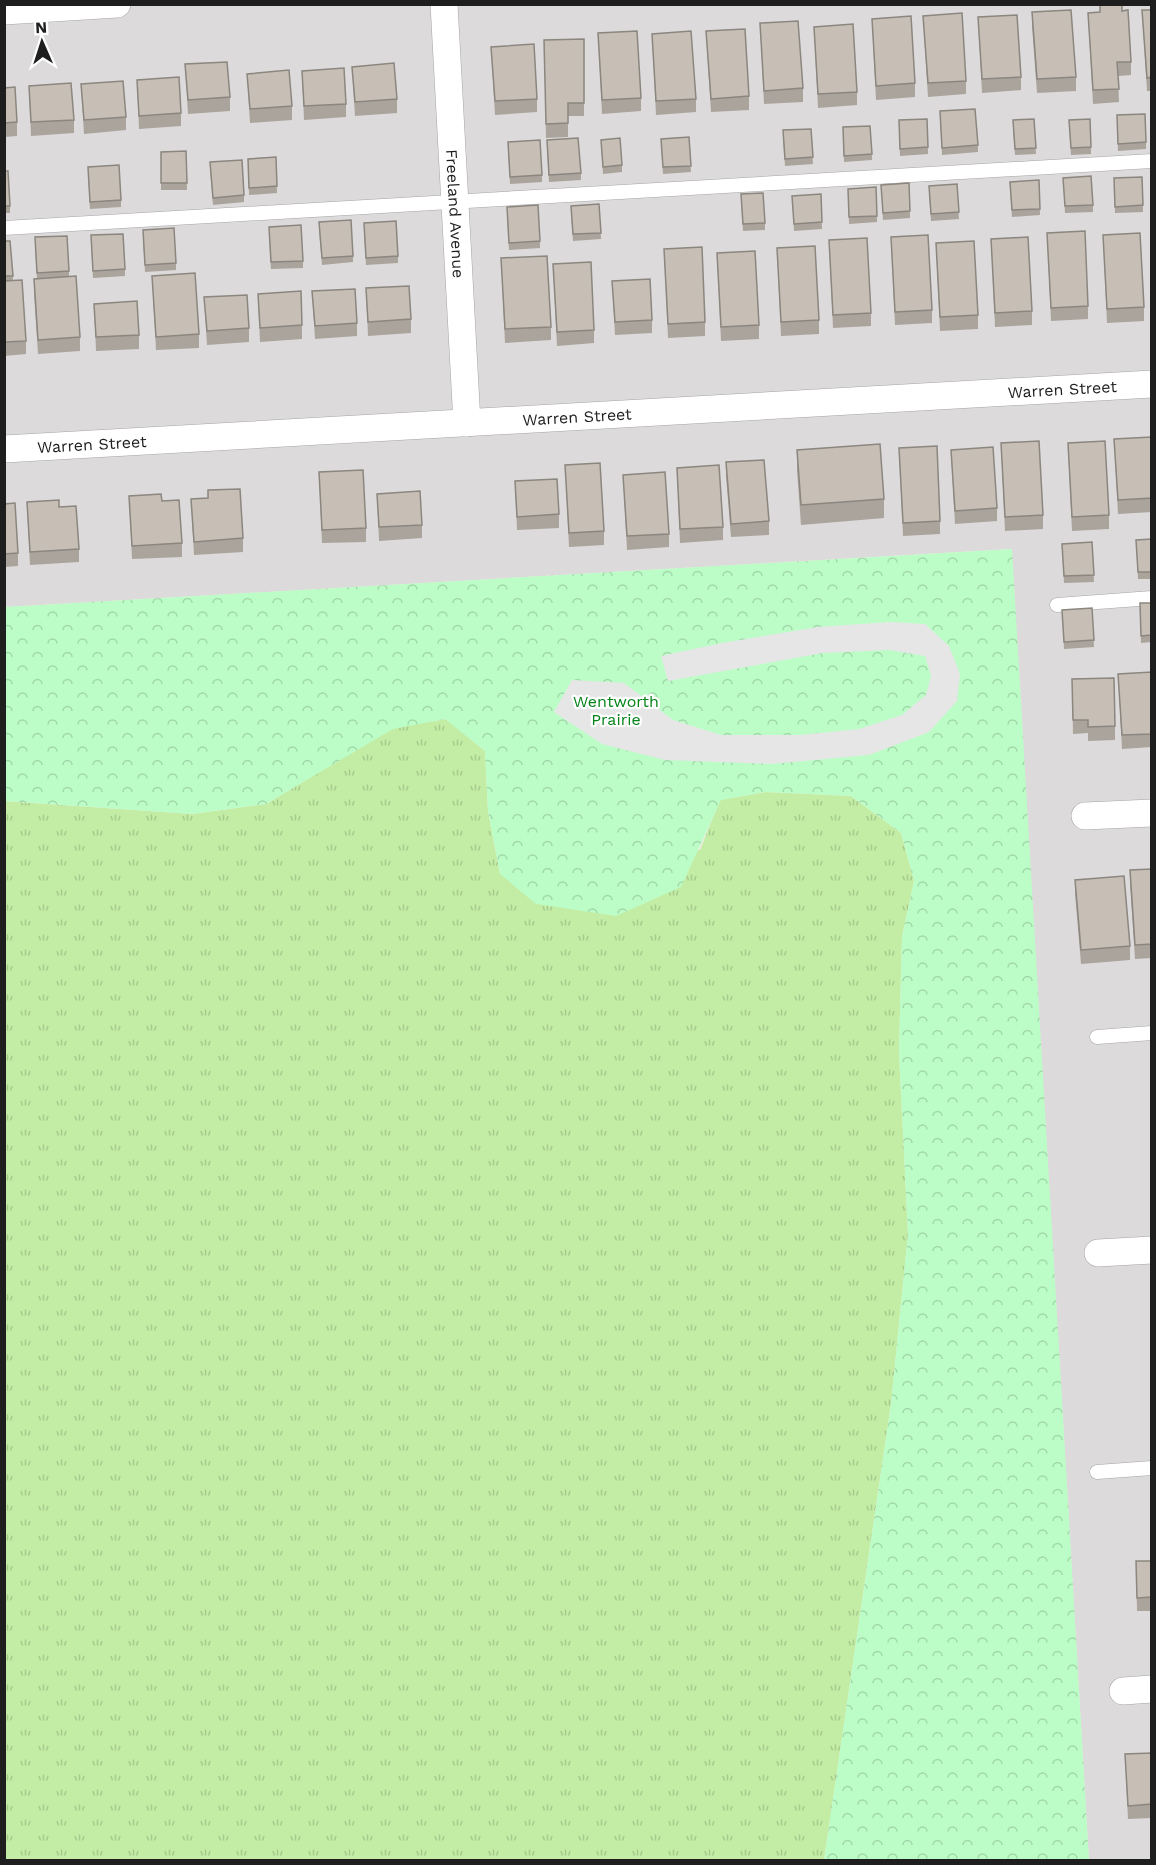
<svg xmlns="http://www.w3.org/2000/svg" width="1156" height="1865" viewBox="0 0 1156 1865" font-family="'Work Sans',sans-serif">
<style>
.residential{fill:#dcdada}
.grass{fill:url(#grass-tufts)}
.park{fill:url(#park-crowns)}
.parking{fill:#e6e6e6}
.lines{fill:none;stroke-linecap:round;stroke-linejoin:round}
.service-casing{stroke:#a5a5a5;stroke-width:15}
.minor-casing{stroke:#a5a5a5;stroke-width:28}
.service{stroke:#fff;stroke-width:14}
.minor{stroke:#fff;stroke-width:27}
.wall{fill:#aba49d}
.building{fill:#c7bfb6;stroke:#8b867f;stroke-width:1.5}
.labels{text-anchor:middle;dominant-baseline:central;stroke-width:4.5;stroke-linejoin:round;paint-order:stroke}
.street-label{font-size:16px;fill:#1e1e1e;stroke:#fff}
.park-label{font-size:16px;fill:#048319;stroke:#fff}
</style>
<defs>
<pattern id="grass-tufts" width="24" height="20" patternUnits="userSpaceOnUse" patternTransform="scale(1.5)"><rect width="24" height="20" fill="#c3eda5"/><path d="M3 7l-1-3M5 7V3M7 7l1-3M15 17l-1-3M17 17v-4M19 17l1-3" fill="none" stroke="#a7cb8e"/></pattern>
<pattern id="park-crowns" width="20" height="18" patternUnits="userSpaceOnUse" patternTransform="scale(1.5)"><rect width="20" height="18" fill="#bcfdc7"/><path d="M2 6a3 3 0 1 1 6 0M12 15a3 3 0 1 1 6 0" fill="none" stroke="#a1d8aa"/></pattern>
</defs>
<rect width="100%" height="100%" fill="#efece3"/>
<path class="residential" d="M5 5H1151V1860H1089L1011 549 5 607Z"/>
<path class="grass" d="M446 719 485 751 488 811 500 874 700 850 720 800 766 792 851 796 901 833 914 881 902 937 899 1052 908 1234 891 1404 824 1860H5L4 801 192 814 266 804 393 728Z"/>
<path class="park" d="M1012 549 1089 1860H824L891 1404 908 1234 899 1052 902 937 914 881 901 833 851 796 766 792 721 800 681 887 616 916 536 904 500 874 488 811 485 751 445 719 393 729 266 804 192 814 5 801V607Z"/>
<path class="parking" d="M890 622 925 624 949 646 960 674 957 701 929 732 869 755 771 764 665 760 602 744 554 712 572 680 624 683 673 720 721 735H800L859 729 902 715 926 695 931 676 925 656 889 650 823 653 668 681 661 656 722 643 818 627Z"/>
<g class="lines">
<defs>
<g id="service">
<path d="M4 228 1152 161"/>
<path d="M1057 605 1152 598"/>
<path d="M1097 1037 1152 1033"/>
<path d="M1097 1472 1152 1468"/>
</g>
<g id="minor">
<path id="s1" d="M444 4 467 423"/>
<path d="M4 11 117 4"/>
<path id="s2" d="M4 449 1152 384"/>
<path d="M1085 816 1152 813"/>
<path d="M1098 1253 1152 1250"/>
<path d="M1123 1691 1152 1689"/>
</g>
</defs>
<use href="#service" class="service-casing"/>
<use href="#minor" class="minor-casing"/>
<use href="#service" class="service"/>
<use href="#minor" class="minor"/>
</g>
<g class="wall">
<path d="M1100 4 1122 11 1131 62V75L1118 76 1119 102 1093 104 1088 13 1100 12Z"/>
<path d="M1142 10H1152V91H1147Z"/>
<path d="M1032 12 1076 77V91L1037 93 1032 26Z"/>
<path d="M923 16 966 81V94L928 97Z"/>
<path d="M978 17 1021 77V90L982 93Z"/>
<path d="M872 19 915 83V97L876 100Z"/>
<path d="M760 23 803 88V102L764 104Z"/>
<path d="M814 27 857 92V105L818 108Z"/>
<path d="M706 31 749 96V110L711 112Z"/>
<path d="M598 33 641 98V111L602 114Z"/>
<path d="M652 34 696 99V112L656 115Z"/>
<path d="M584 39V116H568V137L546 138 544 40Z"/>
<path d="M491 47 537 99V112L495 115Z"/>
<path d="M185 64 230 97V111L188 114Z"/>
<path d="M352 67 397 99V113L355 116Z"/>
<path d="M302 71 346 104V117L304 120Z"/>
<path d="M247 74 292 106V120L250 123Z"/>
<path d="M137 80 181 113V126L139 129Z"/>
<path d="M81 84 126 117V130L84 134Z"/>
<path d="M29 86 74 120V133L31 136Z"/>
<path d="M4 88 17 122V136L4 137Z"/>
<path d="M1117 115 1146 142V149L1118 151Z"/>
<path d="M940 118 978 145V152L942 155Z"/>
<path d="M1034 119 1036 154 1015 155 1013 127Z"/>
<path d="M899 120 928 147V154L900 156Z"/>
<path d="M1069 120 1091 147V154L1071 155Z"/>
<path d="M843 127 872 154V160L844 162Z"/>
<path d="M811 129 813 164 785 166 783 137Z"/>
<path d="M689 137 691 172 663 174 661 146Z"/>
<path d="M601 140 622 165V172L603 174Z"/>
<path d="M547 147 581 173V180L549 182Z"/>
<path d="M508 149 542 175V182L510 184Z"/>
<path d="M186 151 187 190H161V152Z"/>
<path d="M276 157 277 193 249 195 248 159Z"/>
<path d="M210 169 244 195V202L213 205Z"/>
<path d="M4 171 10 206V213H4Z"/>
<path d="M88 174 121 200V207L90 209Z"/>
<path d="M1142 177 1143 212 1115 213 1114 185Z"/>
<path d="M1063 178 1093 205V212L1065 213Z"/>
<path d="M1039 180 1040 215 1012 217 1010 189Z"/>
<path d="M909 183 910 218 883 220 881 185Z"/>
<path d="M957 184 959 219 931 221 929 193Z"/>
<path d="M876 187 877 222 849 224 848 189Z"/>
<path d="M821 194 822 229 794 231 792 196Z"/>
<path d="M741 201 765 223V230L743 231Z"/>
<path d="M599 204 601 239 573 241 571 213Z"/>
<path d="M507 214 540 241V248L509 250Z"/>
<path d="M319 229 353 256V262L322 265Z"/>
<path d="M364 230 398 256V263L366 265Z"/>
<path d="M1047 233 1088 306V319L1051 321Z"/>
<path d="M269 234 303 261V268L271 269Z"/>
<path d="M1103 235 1144 307V321L1107 323Z"/>
<path d="M143 237 176 263V270L145 272Z"/>
<path d="M891 237 932 310V323L895 325Z"/>
<path d="M991 239 1032 311V325L995 327Z"/>
<path d="M829 240 871 313V326L833 328Z"/>
<path d="M4 241H10L13 280 26 341V354L4 356Z"/>
<path d="M91 242 125 269V276L93 278Z"/>
<path d="M936 243 978 315V329L940 331Z"/>
<path d="M35 244 69 271V277L80 337V351L38 354 34 293V279H37Z"/>
<path d="M777 248 819 320V334L781 336Z"/>
<path d="M664 249 705 322V336L668 338Z"/>
<path d="M717 253 759 325V339L721 341Z"/>
<path d="M501 258 551 327V340L505 343Z"/>
<path d="M553 264 594 330V343L557 346Z"/>
<path d="M152 276 199 334V348L156 350Z"/>
<path d="M612 281 652 320V333L615 335Z"/>
<path d="M366 288 411 319V333L368 336Z"/>
<path d="M312 291 357 323V336L315 339Z"/>
<path d="M258 294 302 325V339L260 342Z"/>
<path d="M204 297 249 328V342L207 345Z"/>
<path d="M94 304 139 335V349L96 351Z"/>
<path d="M1152 437V512L1118 514 1114 439Z"/>
<path d="M1001 443 1043 515V529L1005 531Z"/>
<path d="M1068 443 1109 515V529L1072 531Z"/>
<path d="M899 448 940 521V534L903 536Z"/>
<path d="M797 450 884 499V518L801 525 797 470Z"/>
<path d="M951 450 997 508V521L955 524Z"/>
<path d="M726 462 769 521V535L731 537 726 476Z"/>
<path d="M565 465 604 531V545L569 547Z"/>
<path d="M677 468 723 527V540L680 543Z"/>
<path d="M319 472 366 528V542L322 543Z"/>
<path d="M623 475 669 534V547L627 550Z"/>
<path d="M515 481 559 514V528L517 530Z"/>
<path d="M377 494 422 525V538L379 541Z"/>
<path d="M129 496 182 543V557L132 559Z"/>
<path d="M208 498 243 538V552L194 555 191 499Z"/>
<path d="M27 502 59 507 79 549V562L30 565Z"/>
<path d="M4 504 18 553V566L4 567Z"/>
<path d="M1152 539V579H1138L1136 540Z"/>
<path d="M1092 542 1094 582 1064 583 1062 544Z"/>
<path d="M1140 603H1152V642L1141 643Z"/>
<path d="M1092 608 1094 647 1064 649 1062 610Z"/>
<path d="M1152 672V747L1122 749 1118 674Z"/>
<path d="M1072 679 1115 726V740L1088 741V733L1073 734Z"/>
<path d="M1152 869V958L1135 959 1130 884V870Z"/>
<path d="M1075 880 1130 946V960L1081 964 1075 893Z"/>
<path d="M1136 1561H1152V1611H1137Z"/>
<path d="M1152 1753V1818L1128 1819 1125 1754Z"/>
</g>
<g class="building">
<path d="M1100 4H1122V11L1128 10 1131 62H1117L1119 89 1093 90 1088 13 1100 12Z"/>
<path d="M1071 10 1076 77 1037 79 1032 12Z"/>
<path d="M1142 10H1152V77L1147 78Z"/>
<path d="M962 13 966 81 928 83 923 16Z"/>
<path d="M1017 15 1021 77 982 79 978 17Z"/>
<path d="M911 16 915 83 876 86 872 19Z"/>
<path d="M798 21 803 88 764 91 760 23Z"/>
<path d="M853 24 857 92 818 94 814 27Z"/>
<path d="M745 29 749 96 711 99 706 31Z"/>
<path d="M637 31 641 98 602 100 598 33Z"/>
<path d="M691 31 696 99 656 101 652 34Z"/>
<path d="M584 39V103H568V123L546 124 544 40Z"/>
<path d="M534 44 537 99 495 101 491 47Z"/>
<path d="M227 62 230 97 188 100 185 64Z"/>
<path d="M394 63 397 99 355 102 352 67Z"/>
<path d="M344 68 346 104 304 106 302 71Z"/>
<path d="M289 70 292 106 250 109 247 74Z"/>
<path d="M179 77 181 113 139 116 137 80Z"/>
<path d="M123 81 126 117 84 120 81 84Z"/>
<path d="M71 83 74 120 31 122 29 86Z"/>
<path d="M15 87 17 122 4 123V88Z"/>
<path d="M975 109 978 145 942 148 940 111Z"/>
<path d="M1145 114 1146 142 1118 144 1117 115Z"/>
<path d="M927 119 928 147 900 149 899 120Z"/>
<path d="M1034 119 1036 148 1015 149 1013 120Z"/>
<path d="M1090 119 1091 147 1071 148 1069 120Z"/>
<path d="M870 126 872 154 844 156 843 127Z"/>
<path d="M811 129 813 157 785 159 783 130Z"/>
<path d="M689 137 691 166 663 167 661 139Z"/>
<path d="M578 138 581 173 549 175 547 140Z"/>
<path d="M620 138 622 165 603 167 601 140Z"/>
<path d="M540 140 542 175 510 177 508 142Z"/>
<path d="M186 151 187 183H161V152Z"/>
<path d="M276 157 277 186 249 188 248 159Z"/>
<path d="M242 160 244 195 213 198 210 162Z"/>
<path d="M119 165 121 200 90 202 88 167Z"/>
<path d="M4 171H8L10 206H4Z"/>
<path d="M1091 176 1093 205 1065 206 1063 178Z"/>
<path d="M1142 177 1143 205 1115 207 1114 178Z"/>
<path d="M1039 180 1040 209 1012 210 1010 182Z"/>
<path d="M909 183 910 211 883 213 881 185Z"/>
<path d="M957 184 959 212 931 214 929 186Z"/>
<path d="M876 187 877 216 849 217 848 189Z"/>
<path d="M763 193 765 223 743 224 741 194Z"/>
<path d="M821 194 822 222 794 224 792 196Z"/>
<path d="M599 204 601 233 573 234 571 206Z"/>
<path d="M538 205 540 241 509 243 507 207Z"/>
<path d="M351 220 353 256 322 258 319 222Z"/>
<path d="M396 221 398 256 366 258 364 223Z"/>
<path d="M301 225 303 261 271 262 269 227Z"/>
<path d="M174 228 176 263 145 265 143 230Z"/>
<path d="M1085 231 1088 306 1051 308 1047 233Z"/>
<path d="M1140 233 1144 307 1107 309 1103 235Z"/>
<path d="M123 234 125 269 93 271 91 235Z"/>
<path d="M928 235 932 310 895 312 891 237Z"/>
<path d="M67 236 69 271 37 273 35 237Z"/>
<path d="M1028 237 1032 311 995 313 991 239Z"/>
<path d="M867 238 871 313 833 315 829 240Z"/>
<path d="M4 241H10L13 276H4Z"/>
<path d="M974 241 978 315 940 317 936 243Z"/>
<path d="M815 246 819 320 781 322 777 248Z"/>
<path d="M702 247 705 322 668 324 664 249Z"/>
<path d="M755 251 759 325 721 327 717 253Z"/>
<path d="M547 256 551 327 505 329 501 258Z"/>
<path d="M591 262 594 330 557 332 553 264Z"/>
<path d="M195 273 199 334 156 337 152 276Z"/>
<path d="M76 276 80 337 38 340 34 279Z"/>
<path d="M650 279 652 320 615 322 612 281Z"/>
<path d="M22 280 26 341 4 342V281Z"/>
<path d="M409 286 411 319 368 322 366 288Z"/>
<path d="M355 289 357 323 315 326 312 291Z"/>
<path d="M301 291 302 325 260 328 258 294Z"/>
<path d="M247 295 249 328 207 331 204 297Z"/>
<path d="M137 301 139 335 96 337 94 304Z"/>
<path d="M1152 437V498L1118 500 1114 439Z"/>
<path d="M1039 441 1043 515 1005 517 1001 443Z"/>
<path d="M1105 441 1109 515 1072 517 1068 443Z"/>
<path d="M880 444 884 499 801 505 797 450Z"/>
<path d="M937 446 940 521 903 523 899 448Z"/>
<path d="M993 447 997 508 955 511 951 450Z"/>
<path d="M764 460 769 521 731 524 726 462Z"/>
<path d="M600 463 604 531 569 533 565 465Z"/>
<path d="M719 465 723 527 680 529 677 468Z"/>
<path d="M363 470 366 528 322 530 319 472Z"/>
<path d="M665 472 669 534 627 536 623 475Z"/>
<path d="M557 479 559 514 517 517 515 481Z"/>
<path d="M240 489 243 538 194 542 191 499 208 498V490Z"/>
<path d="M420 491 422 525 379 527 377 494Z"/>
<path d="M161 494 162 501 179 500 182 543 132 546 129 496Z"/>
<path d="M59 500V507L76 506 79 549 30 552 27 502Z"/>
<path d="M15 503 18 553 4 554V504Z"/>
<path d="M1152 539V572H1138L1136 540Z"/>
<path d="M1092 542 1094 575 1064 576 1062 544Z"/>
<path d="M1140 603H1152V635L1141 636Z"/>
<path d="M1092 608 1094 640 1064 642 1062 610Z"/>
<path d="M1152 672V734L1122 735 1118 674Z"/>
<path d="M1114 678 1115 726 1088 727V720H1073L1072 679Z"/>
<path d="M1152 869V944L1135 945 1130 870Z"/>
<path d="M1124 876 1130 946 1081 950 1075 880Z"/>
<path d="M1136 1561H1152V1597L1137 1598Z"/>
<path d="M1152 1753V1804L1128 1806 1125 1754Z"/>
</g>
<g class="labels">
<g class="street-label">
<text stroke="none"><textPath href="#s1" startOffset="210">Freeland Avenue</textPath></text>
<text stroke="none"><textPath href="#s2" startOffset="1060">Warren Street</textPath></text>
<text stroke="none"><textPath href="#s2" startOffset="574">Warren Street</textPath></text>
<text stroke="none"><textPath href="#s2" startOffset="88">Warren Street</textPath></text>
</g>
<g class="park-label">
<text x="616" y="701">Wentworth<tspan x="616" dy="18">Prairie</tspan></text>
</g>
</g>
<rect width="1156" height="1865" fill="none" stroke="#1e1e1e" stroke-width="12"/>
<g transform="translate(42 42) rotate(357)" stroke="#ffffff" stroke-width="4.5" paint-order="stroke">
<path d="M0-4.5L10 22L0 15L-10 22Z" fill="#1e1e1e"/>
<text y="-9" font-size="16" font-weight="bold" text-anchor="middle" fill="#1e1e1e">N</text>
</g>
</svg>
